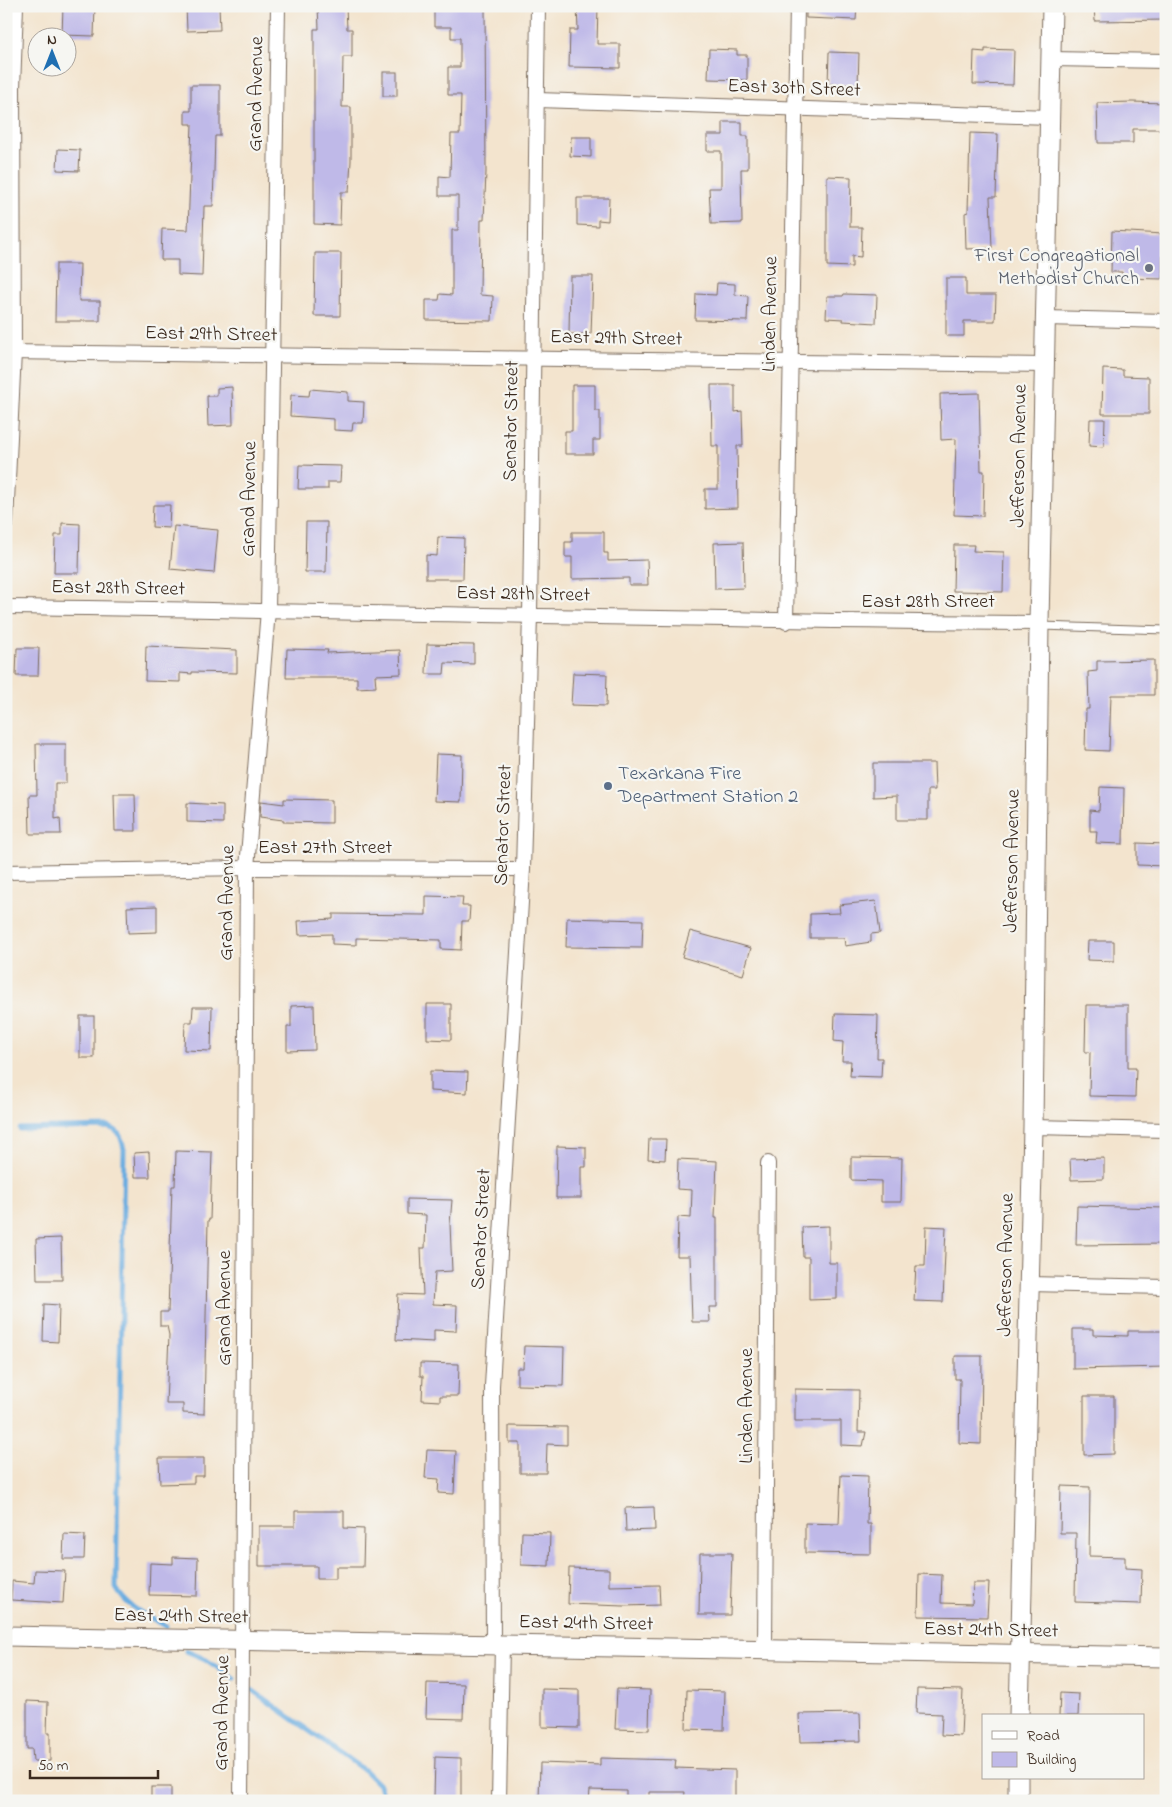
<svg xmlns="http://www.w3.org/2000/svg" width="1172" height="1807" viewBox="0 0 1172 1807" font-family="'Indie Flower',sans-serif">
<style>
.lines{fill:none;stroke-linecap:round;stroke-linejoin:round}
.stream{stroke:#6cade0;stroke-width:5}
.building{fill:#bfb9e8}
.service-casing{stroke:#7b6b5c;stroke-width:9}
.minor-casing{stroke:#7b6b5c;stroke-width:16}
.secondary-casing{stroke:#7b6b5c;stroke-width:21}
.service{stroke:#fff;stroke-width:7}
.minor{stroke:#fff;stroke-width:14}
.secondary{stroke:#fff;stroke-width:19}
.worship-dot{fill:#6b7280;stroke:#f6f6f2;stroke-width:2}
.service-dot{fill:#5c6f8a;stroke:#f6f6f2;stroke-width:2}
.labels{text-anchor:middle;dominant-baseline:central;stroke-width:4.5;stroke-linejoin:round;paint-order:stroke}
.street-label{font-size:20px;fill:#3b2a1e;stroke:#f6f6f2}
.worship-label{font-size:20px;fill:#5b616d;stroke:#f6f6f2;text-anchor:end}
.service-label{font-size:20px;fill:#4e5e75;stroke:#f6f6f2;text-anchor:start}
</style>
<rect width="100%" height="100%" fill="#f6f6f2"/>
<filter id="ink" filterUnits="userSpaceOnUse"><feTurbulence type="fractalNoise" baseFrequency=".02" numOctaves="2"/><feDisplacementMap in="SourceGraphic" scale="10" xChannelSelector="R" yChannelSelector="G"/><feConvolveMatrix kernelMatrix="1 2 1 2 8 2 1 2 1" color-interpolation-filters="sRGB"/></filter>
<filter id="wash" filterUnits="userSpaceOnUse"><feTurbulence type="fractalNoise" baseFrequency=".0096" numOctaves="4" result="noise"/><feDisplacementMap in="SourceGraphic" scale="20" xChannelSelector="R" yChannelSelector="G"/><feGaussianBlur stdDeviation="1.12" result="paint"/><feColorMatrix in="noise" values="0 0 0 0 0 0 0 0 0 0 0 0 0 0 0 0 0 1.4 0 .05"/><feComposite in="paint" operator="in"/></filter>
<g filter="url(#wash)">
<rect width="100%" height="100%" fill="#f3e4ce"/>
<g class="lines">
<g class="stream">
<path d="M20 1129 108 1127C121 1131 121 1138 124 1149L116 1588C127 1608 146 1615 166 1626"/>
<path d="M186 1651 205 1659 234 1679"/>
<path d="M252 1690 365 1771 379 1785 385 1801"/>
</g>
</g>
<g id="blocks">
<g class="building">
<path d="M63 6H95L94 36 62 35Z"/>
<path d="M186 6H219L220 30 187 31Z"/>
<path d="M318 6H346L347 29H352V57H343L342 107H351V161L349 192H341L340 225 314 224V29H319Z"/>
<path d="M434 6H485L486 172 484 220H481L480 295 493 296 492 321 426 320V300H439L440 294 452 295V230H458V196H439V176L450 177 451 134H460L461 95H448V67H460V38H451V27H434Z"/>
<path d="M577 6H598L597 44H620V68L569 67 570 30H578Z"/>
<path d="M806 6H857L856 20 806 18Z"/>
<path d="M1094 6H1166V20L1095 21Z"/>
<path d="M709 49 737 50V55H747V80L708 79Z"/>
<path d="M985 49 1014 50 1013 85 973 84 974 51 985 52Z"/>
<path d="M829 52 859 53 858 85 828 84Z"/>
<rect x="383" y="72" width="14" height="24"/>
<path d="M191 85H220V136H215L213 206H204L202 276 178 275V260H161L162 229 188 230 192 124H185V111H191Z"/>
<path d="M1132 102 1166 103V129H1133V143H1098L1097 103Z"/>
<path d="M723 122H742V136H748V169H741L742 223 711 224 709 188H721V151H707V135H723Z"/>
<path d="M970 133 998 134 996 197H990L992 248 966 249 965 213 968 212Z"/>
<path d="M571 137H591V157L570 156Z"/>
<path d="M58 149 80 150 79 171 57 170Z"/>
<path d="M827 176 851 177 850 227H862L861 257 852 256V267L827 266Z"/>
<path d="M577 198H609L608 221 598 220V226L577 225Z"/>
<path d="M1112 231 1163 234 1162 279 1122 278V272H1111Z"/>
<path d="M315 253H341L340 316H314Z"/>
<path d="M56 264H80L79 301H100V321H55Z"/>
<path d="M570 276H593L591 334H569Z"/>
<path d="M946 278H966V295H996L995 321H964V336H946Z"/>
<path d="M717 283 735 284V295L748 296 747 321 695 320 696 294 716 295Z"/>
<path d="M844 294 877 295 876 323 843 321V319L826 318 827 296H843Z"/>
<path d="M1103 369 1123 370V376L1149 377V414H1102Z"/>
<path d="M572 385H595V411H600V440H593V454H565V431H572Z"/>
<path d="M711 385H735V412L742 411 743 446H737L738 508 705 509V489H718V446H712Z"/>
<path d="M232 387 233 425 208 426 207 396H217V388Z"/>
<path d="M310 389 348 392V401L364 402 363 423H353L352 431 334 430V419L290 416 291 395 309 396Z"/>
<path d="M979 393 981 471H984L983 516 954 515 956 439 941 440 940 394Z"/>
<path d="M1090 419H1105L1104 447 1089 446Z"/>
<path d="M299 465 341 466 340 482H328V489H298Z"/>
<path d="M153 505H170L169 528 152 527Z"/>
<path d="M306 522H327L326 572H305Z"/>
<path d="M62 523 80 524 79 573H54L55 535H62Z"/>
<path d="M174 526 218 530 214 573 170 569Z"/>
<path d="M572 532H604V553H608V561L647 560 648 585H629V578L572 579V557H565V542H572Z"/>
<path d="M438 537 464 538 463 579H426V555L437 556Z"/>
<path d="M743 542 744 588 715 589 714 543Z"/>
<path d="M954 545H974L973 551 1004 552 1003 592 953 591Z"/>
<path d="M427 644 474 645V664L445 663 444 674H426Z"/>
<path d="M146 646 237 650V673L192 672V674L180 673V682L145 681Z"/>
<path d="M17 648H39L38 676H16Z"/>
<path d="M287 649 328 650 327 653 400 650 401 674 375 675 376 687 357 688V678H286Z"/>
<path d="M1154 660V695H1111L1109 751 1085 750 1086 709H1089L1088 672 1097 671V661Z"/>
<path d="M573 673 607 674 606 706 571 705Z"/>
<path d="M36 744H66V783H55V819L60 818 61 834H30L29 795H37Z"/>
<path d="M436 754 462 755 461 802 434 801Z"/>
<path d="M873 763H934L935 790H928V820H897V796L873 797Z"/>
<path d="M1100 787 1124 788 1123 844 1096 843 1097 831H1090V810L1099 811Z"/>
<path d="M114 794H135L136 831H115Z"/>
<path d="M284 799 332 800V823L283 822V820L260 817 261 801 284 804Z"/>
<path d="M187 803 223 805V823L187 822Z"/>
<path d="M1137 843 1166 844V866L1137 865Z"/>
<path d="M426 896 463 897 462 906H470L469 921H462L461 950 441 949V940L356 938V945L332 944V934L299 935 298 921 333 919V914L426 915Z"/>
<path d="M876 901 880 933 871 934V942L845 946 844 938H810V914L840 913 839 905Z"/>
<path d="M157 906V932L128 933 127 907Z"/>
<path d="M567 918 643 920 642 948 566 947Z"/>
<path d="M690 931 751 948 743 975 682 957Z"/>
<path d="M1088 941H1114V961L1087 960Z"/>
<path d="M427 1004H451V1040L427 1039Z"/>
<path d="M314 1005 315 1050 287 1051V1027H291V1006Z"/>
<path d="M1086 1005H1128V1068H1136L1135 1097 1089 1096 1090 1052H1085Z"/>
<path d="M193 1007H212L211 1051 184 1050 185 1022H192Z"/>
<path d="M835 1014 878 1015 877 1058H882L881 1077 850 1076 851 1061H842L843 1042 834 1041Z"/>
<rect x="80" y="1016" width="14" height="42"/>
<path d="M430 1071 468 1072 467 1093 430 1091Z"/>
<path d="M649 1139H666L665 1160 648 1159Z"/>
<path d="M557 1146 586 1147V1167H581V1198H556Z"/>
<path d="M176 1151 212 1152 210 1220H208L204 1414 183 1413V1404H166L169 1335 167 1326H160V1312H168L172 1186H175Z"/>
<path d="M149 1152 150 1177H135L134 1153Z"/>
<path d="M851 1157 902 1158 901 1202H881V1181L851 1180Z"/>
<path d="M1104 1158V1179L1071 1180 1070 1159Z"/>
<path d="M678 1159 717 1161 715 1218H717V1307H709L710 1322H692L690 1256H677L678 1217 691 1218 692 1190 677 1189Z"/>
<path d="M407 1199 452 1200 450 1224 452 1271 435 1272 433 1304 457 1305 456 1331 434 1330V1342L396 1340 398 1294 423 1295 421 1248H425L426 1215 407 1214Z"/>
<path d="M1077 1206 1166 1208V1244L1076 1245Z"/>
<path d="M829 1226V1263H837V1299L809 1300V1257H803L802 1227Z"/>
<path d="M926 1226 946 1227 943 1302 914 1301 916 1266H925Z"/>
<path d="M61 1238 62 1280H37L36 1239Z"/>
<path d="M44 1304 59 1305 58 1342 43 1341Z"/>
<path d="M1073 1329H1093V1335L1128 1336V1331H1166V1367L1073 1369Z"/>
<path d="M524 1346 564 1347 563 1386 517 1385V1368H523Z"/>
<path d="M955 1356H982L981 1444 959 1443 960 1379H955Z"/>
<path d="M420 1363 459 1364 458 1396H440V1401L422 1400 423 1376H420Z"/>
<path d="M795 1389 859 1390 858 1432H866L863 1446 841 1445V1421H795Z"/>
<path d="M1084 1396H1114V1454L1084 1455Z"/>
<path d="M509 1426 567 1427V1445L547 1444 546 1473H520V1443H509Z"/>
<path d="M427 1450 456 1451 454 1494 438 1493 439 1479 425 1478Z"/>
<path d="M159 1458H204V1476H194V1483L160 1484Z"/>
<path d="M841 1475 868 1476 867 1524H871V1554L805 1553V1523L839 1524Z"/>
<path d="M1061 1486 1090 1487 1089 1556 1125 1557V1568L1142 1569 1141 1604 1075 1602 1076 1533H1060Z"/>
<path d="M654 1507 655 1530 626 1531 625 1508Z"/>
<path d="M295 1511H344V1528L364 1529 363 1567H336V1579H317V1566H259V1526H295Z"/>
<path d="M522 1532 550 1533 549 1566 521 1565Z"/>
<path d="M64 1534 85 1535 84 1559H63Z"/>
<path d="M700 1553H732L730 1615H699Z"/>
<path d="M173 1557 198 1558 197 1596 149 1595 150 1563 173 1564Z"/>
<path d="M569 1568 609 1569V1586L659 1585 660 1605 624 1606 568 1604Z"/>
<path d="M35 1570 65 1571 63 1603 11 1600 12 1581 34 1583Z"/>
<path d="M919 1574 942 1575 941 1603 972 1604 973 1583H989L987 1617 918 1616Z"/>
<path d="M427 1683 464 1684 463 1719 426 1718Z"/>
<path d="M542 1689 579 1690V1728L542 1727Z"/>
<path d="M617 1689 650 1690 649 1730 615 1729Z"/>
<path d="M917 1689 963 1690 961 1736 941 1735 942 1714 916 1713Z"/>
<path d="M687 1690 725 1691 724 1730 686 1729Z"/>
<path d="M1060 1693 1079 1694 1078 1716H1059Z"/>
<path d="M27 1701 48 1702 47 1733H50V1761H33L32 1749H27Z"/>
<path d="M860 1713 861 1741 800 1742 799 1714Z"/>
<path d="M435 1757 461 1758V1798H434Z"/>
<path d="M600 1758 676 1760 675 1768 735 1770V1801H684L685 1792H649V1797L626 1796V1791L590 1790 589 1801H539L540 1763 600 1765Z"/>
<rect x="151" y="1787" width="20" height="14"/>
</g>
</g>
</g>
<g filter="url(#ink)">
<use href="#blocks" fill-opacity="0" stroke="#7b6b5c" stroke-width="1"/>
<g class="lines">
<defs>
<path id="service" d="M1041 626 1166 630"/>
<g id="minor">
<path d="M1051 59 1166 61"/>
<path d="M538 100 1050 117"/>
<path d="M1045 318 1166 321"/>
<path d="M6 352 1045 365"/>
<path d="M6 523 14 352 13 88 16 6"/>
<path d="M6 607C351 611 695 621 1039 623"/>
<path d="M786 622 797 6"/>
<path d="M6 872 247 868 523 869"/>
<path d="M1033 1127 1166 1130"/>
<path d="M1029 1284 1166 1287"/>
<path d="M493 1645 492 1386 523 869 530 615 538 6"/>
<path d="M765 1650 768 1163"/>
<path d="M241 1801 247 868 268 610 278 6"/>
<path d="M499 1801 502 1645"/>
</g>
<g id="secondary">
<path d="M6 1636 1166 1657"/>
<path d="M1019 1716 1033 1127 1039 623 1052 6"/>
<path d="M1018 1801V1778"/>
</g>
</defs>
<use href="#service" class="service-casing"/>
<use href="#minor" class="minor-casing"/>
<use href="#secondary" class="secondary-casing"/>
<use href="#service" class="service"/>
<use href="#minor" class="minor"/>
<use href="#secondary" class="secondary"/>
</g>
</g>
<circle class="worship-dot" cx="1149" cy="268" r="5"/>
<circle class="service-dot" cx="608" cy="786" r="5"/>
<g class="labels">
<g class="street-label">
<text transform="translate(794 89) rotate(2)">East 30th Street</text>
<text transform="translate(257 94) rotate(-89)">Grand Avenue</text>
<text transform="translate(771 314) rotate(-89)">Linden Avenue</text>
<text transform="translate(211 335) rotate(1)">East 29th Street</text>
<text transform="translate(616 339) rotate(1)">East 29th Street</text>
<text transform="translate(512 421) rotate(-89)">Senator Street</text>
<text transform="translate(1020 456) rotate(-89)">Jefferson Avenue</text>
<text transform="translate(250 499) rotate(-89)">Grand Avenue</text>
<text transform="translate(118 589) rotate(1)">East 28th Street</text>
<text transform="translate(523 595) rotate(1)">East 28th Street</text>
<text x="928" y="602">East 28th Street</text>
<text transform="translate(504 825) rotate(-88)">Senator Street</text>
<text x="325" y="848">East 27th Street</text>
<text transform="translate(1013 861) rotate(-89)">Jefferson Avenue</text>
<text transform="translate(228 903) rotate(-89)">Grand Avenue</text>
<text transform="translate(482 1229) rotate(-87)">Senator Street</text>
<text transform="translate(1007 1265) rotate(-89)">Jefferson Avenue</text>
<text transform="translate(225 1308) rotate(-90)">Grand Avenue</text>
<text transform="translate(747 1406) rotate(-90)">Linden Avenue</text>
<text transform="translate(181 1617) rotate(1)">East 24th Street</text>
<text transform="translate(586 1624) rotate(1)">East 24th Street</text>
<text transform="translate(991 1631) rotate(1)">East 24th Street</text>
<text transform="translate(223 1713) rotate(-89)">Grand Avenue</text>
</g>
<g class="worship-label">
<text x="1139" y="256">First Congregational<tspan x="1139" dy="23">Methodist Church</tspan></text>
</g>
<g class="service-label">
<text x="618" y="774">Texarkana Fire<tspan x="618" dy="23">Department Station 2</tspan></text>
</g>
</g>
<rect width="1172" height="1807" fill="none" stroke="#f6f6f2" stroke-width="25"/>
<rect x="982" y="1714" width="162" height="65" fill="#f6f6f2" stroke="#aba49d"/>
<rect x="992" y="1731" width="25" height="8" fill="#ffffff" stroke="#aba49d"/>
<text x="1027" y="1740" font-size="15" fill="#3b2a1e">Road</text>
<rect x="992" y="1752" width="25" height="15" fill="#bfb9e8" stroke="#aba49d"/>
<text x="1027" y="1764" font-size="15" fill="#3b2a1e">Building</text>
<g transform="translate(52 52)"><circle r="24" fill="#f6f6f2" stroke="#aba49d"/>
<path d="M0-4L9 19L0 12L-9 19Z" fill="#1f6fb2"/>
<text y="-8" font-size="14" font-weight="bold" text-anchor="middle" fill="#3b2a1e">N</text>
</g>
<path d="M30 1770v8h128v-8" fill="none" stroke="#3b2a1e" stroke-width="2.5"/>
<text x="38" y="1770" font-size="15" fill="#3b2a1e" stroke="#f6f6f2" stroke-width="4" paint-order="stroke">50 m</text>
</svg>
